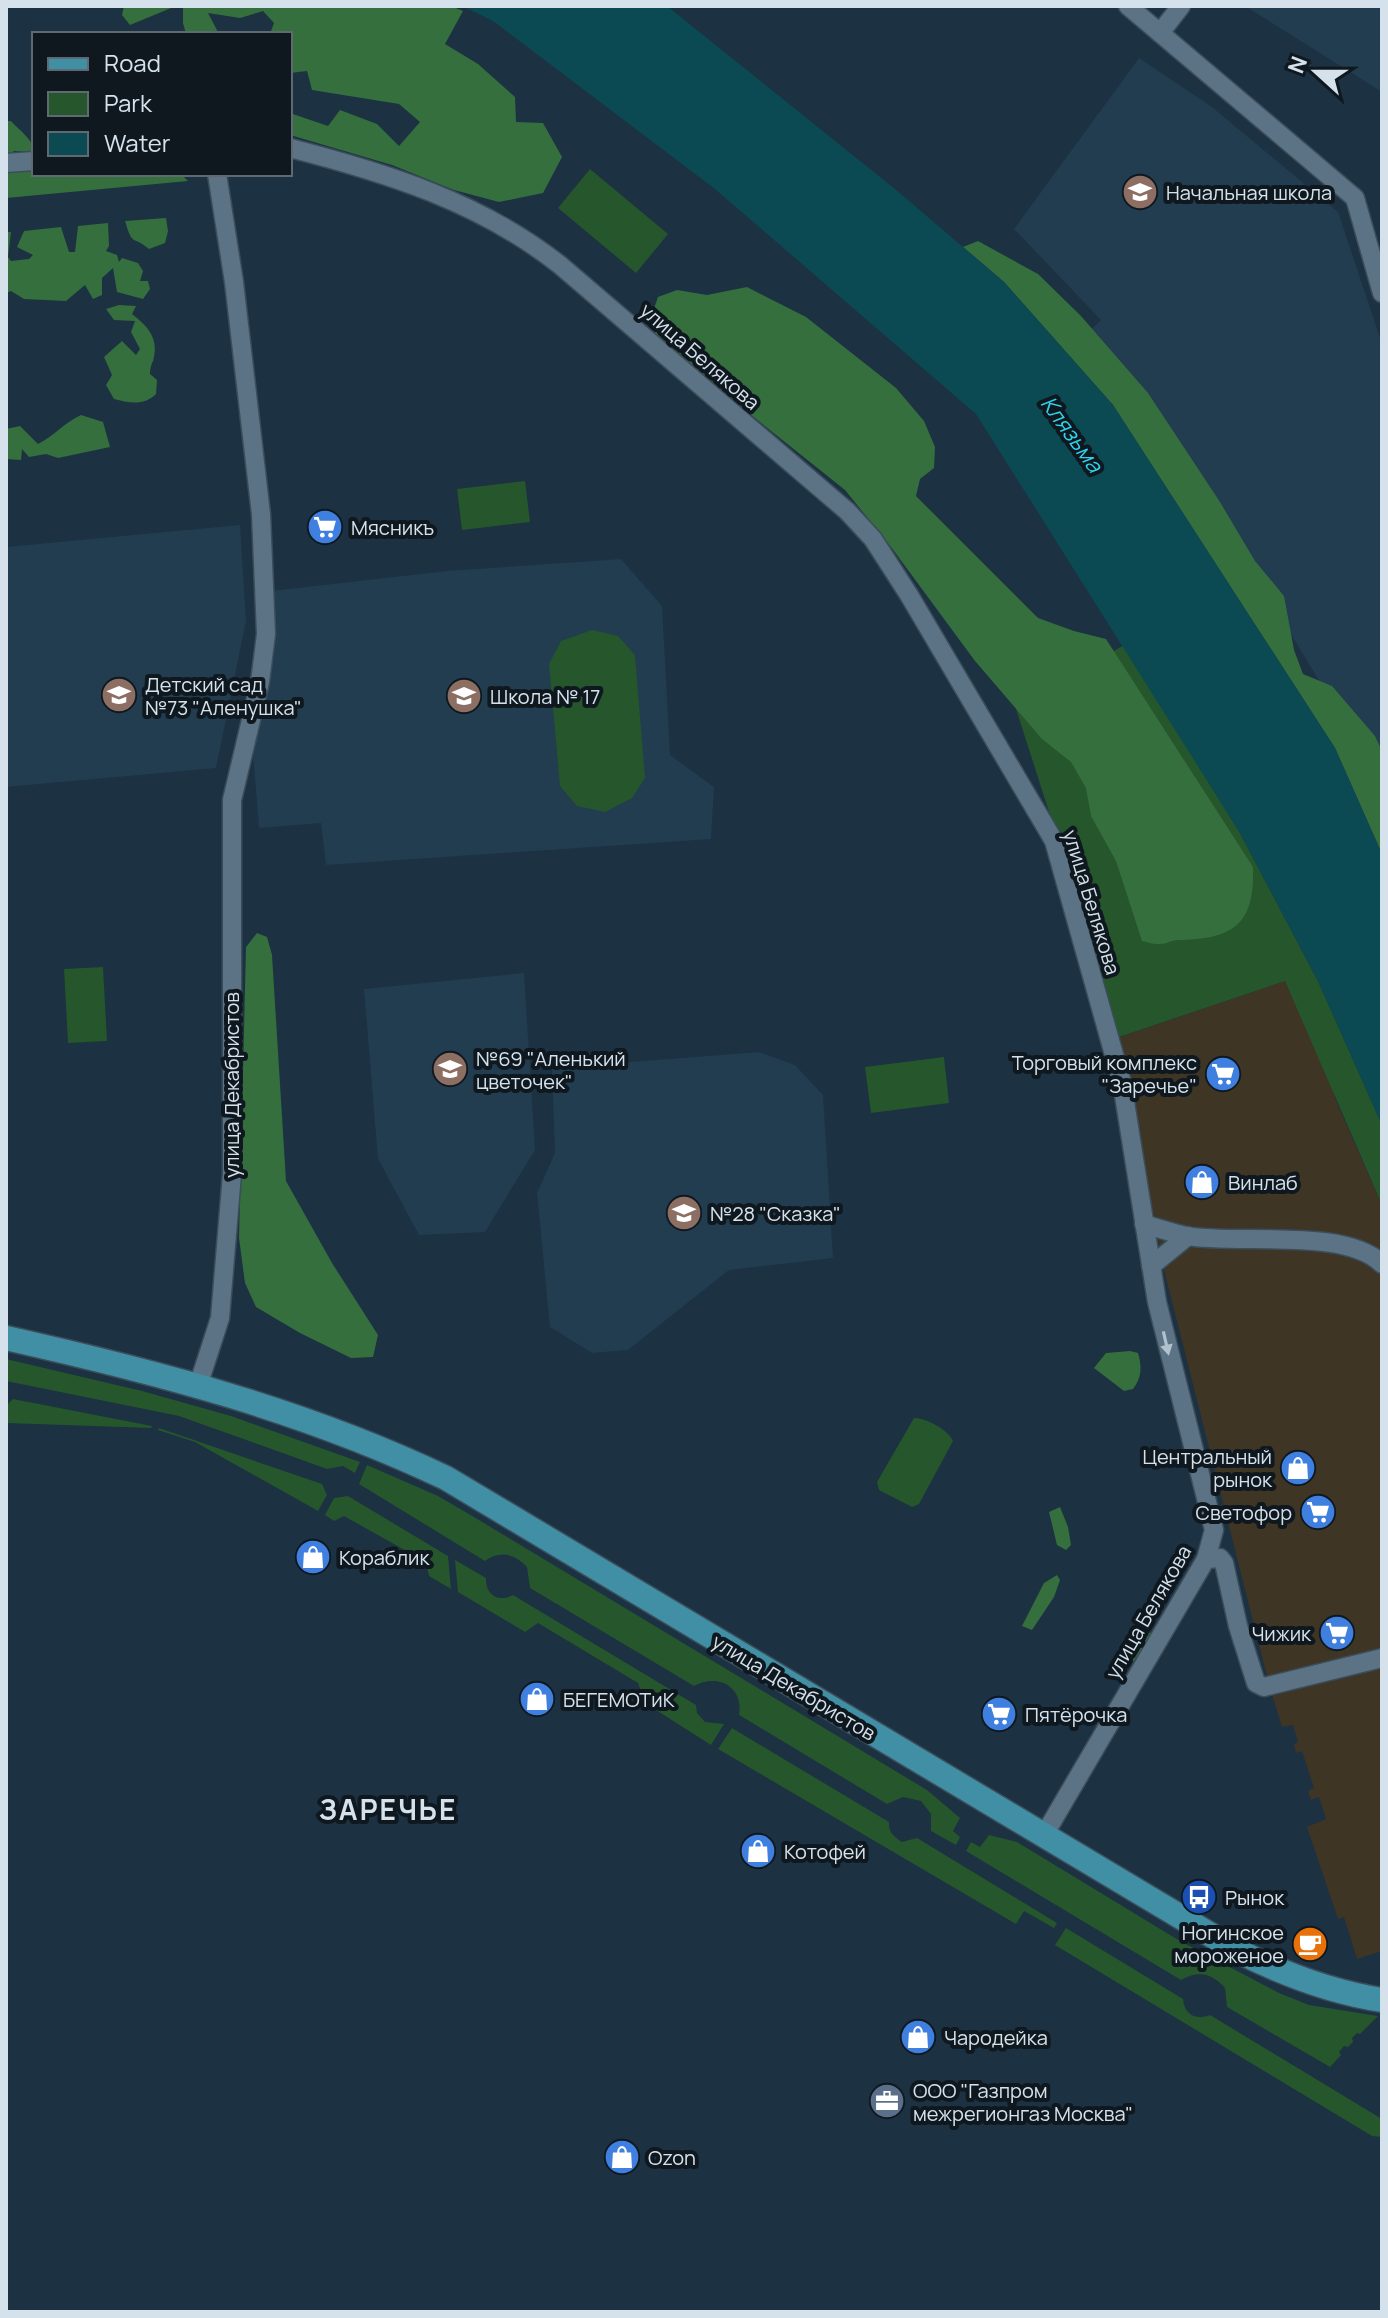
<svg xmlns="http://www.w3.org/2000/svg" width="1388" height="2318" viewBox="0 0 1388 2318" font-family="Manrope,sans-serif">
<style>
.commercial{fill:#3e3525}
.built{fill:#223c50}
.green{fill:#25562c}
.forest{fill:#356f3d}
.water{fill:#0c4a53}
.lines{fill:none;stroke-linecap:round;stroke-linejoin:round}
.minor-casing{stroke:#3b4d5a;stroke-width:21}
.primary-casing{stroke:#3b4d5a;stroke-width:27}
.minor{stroke:#5c7385;stroke-width:18}
.primary{stroke:#408fa5;stroke-width:24}
.oneway{fill:#b1c1cd}
.labels{text-anchor:middle;dominant-baseline:central;stroke-width:8;stroke-linejoin:round;paint-order:stroke}
.poi-label{font-size:20px;fill:#d5e2ec;stroke:#0f181f;text-anchor:start}
.street-label{font-size:20px;fill:#d5e2ec;stroke:#0f181f}
.water-label{font-size:22px;font-style:italic;fill:#2dd4eb;stroke:#0f181f}
.district-label{font-size:28px;font-weight:bold;letter-spacing:2px;fill:#d5e2ec;stroke:#0f181f}
</style>
<rect width="100%" height="100%" fill="#1c3141"/>
<path class="commercial" d="M1285 981 1323 1062 1337 1103 1382 1205V1951L1357 1959 1344 1917 1338 1919 1307 1827 1326 1819 1319 1797 1311 1800 1308 1791 1314 1788 1302 1751 1296 1753 1294 1744 1298 1742 1293 1725 1282 1727 1270 1688 1165 1274 1133 1108 1116 1038Z"/>
<g class="built">
<path d="M1245 6H1382V92Z"/>
<path d="M1139 58 1212 107 1338 212 1382 344V784L1239 549 1074 345 1101 320 1014 229Z"/>
<path d="M240 525 246 621 216 768 6 787V547Z"/>
<path d="M621 559 662 606 670 755 714 787 711 839 326 865 321 823 259 828 252 742 271 591 447 571Z"/>
<path d="M524 973 535 1150 485 1232 419 1235 378 1159 364 989Z"/>
<path d="M759 1052 795 1065 823 1095 833 1258 729 1270 628 1350 592 1353 550 1327 537 1193 555 1153 552 1068Z"/>
</g>
<g class="green">
<path d="M590 169 668 234 636 273 558 208Z"/>
<path d="M525 481 530 522 462 530 457 489Z"/>
<path d="M592 630 618 636 635 655 645 778 632 798 605 812 577 806 560 786 549 664 561 641Z"/>
<path d="M1124 645 1240 833 1318 981 1382 1125V1205L1285 981 1116 1038 1059 843 1016 709Z"/>
<path d="M103 967 107 1041 68 1043 64 969Z"/>
<path d="M944 1057 949 1103 871 1113 865 1067Z"/>
<path d="M6 1359 142 1391 231 1416 360 1462 355 1473 343 1466 327 1469 179 1416 6 1381Z"/>
<path d="M13 1399 152 1426 151 1428 6 1423V1406Z"/>
<path d="M914 1418C927 1418 948 1430 953 1441L919 1504 912 1507 879 1490 877 1482Z"/>
<path d="M159 1428 322 1484 327 1495 318 1511 195 1442 158 1430Z"/>
<path d="M367 1465 438 1496 474 1517 927 1790 960 1818 953 1831 960 1837 956 1845 931 1831V1814L921 1801 903 1797 887 1804 739 1715C744 1686 717 1673 694 1686L530 1588 527 1567C515 1554 500 1550 485 1561L359 1484Z"/>
<path d="M348 1496 448 1556 451 1589 429 1576 426 1562 344 1516 334 1521 325 1515 334 1498Z"/>
<path d="M455 1560 486 1578C485 1595 499 1603 513 1595L696 1705 697 1713 705 1722 724 1724 711 1745 645 1703 638 1683 538 1623 525 1632 458 1592Z"/>
<path d="M732 1728 889 1822C888 1832 894 1837 902 1842L917 1838 1057 1923 1054 1928 1024 1911 1016 1924 718 1749Z"/>
<path d="M989 1835 1017 1842 1180 1941 1279 1993 1309 2005 1378 2016 1360 2034 1357 2033 1352 2038 1353 2042 1348 2047 1344 2046 1339 2052 1341 2055 1330 2067 1227 2007 1225 1988C1212 1973 1198 1970 1181 1980L966 1851 971 1842 980 1847Z"/>
<path d="M1066 1928 1183 1999C1184 2014 1196 2021 1210 2015L1382 2119V2137L1372 2136 1055 1945Z"/>
</g>
<g class="forest">
<path d="M124 6H176L130 25 122 15Z"/>
<path d="M183 6H451L463 11 445 44 478 64 515 97 516 122 543 123 562 157 543 193 499 202 454 190 392 165 290 135V113L328 126 340 110 377 124 399 146 420 122 399 104 312 90 307 71 290 73V34H270L274 23 263 11 240 18 208 13 219 34H186L183 23Z"/>
<path d="M6 121H11C19 130 34 140 34 152L14 151 6 157Z"/>
<path d="M34 165V174H181L188 181 6 198V167Z"/>
<path d="M166 218 168 231 165 243 149 249C133 235 133 248 125 221Z"/>
<path d="M108 223 109 246 106 251 117 255 119 262 122 258 138 263 143 271 140 281H148L150 289 143 299 117 292 113 268 102 278V295L93 299 85 285 66 301 24 299 11 291 6 293V232H11L8 257 11 261 29 259 33 255 17 247 24 231 61 227 69 252H75L78 226Z"/>
<path d="M978 241 1038 274 1081 316 1148 393 1220 502 1255 561 1284 596 1294 650 1303 674 1332 686 1375 736 1382 751V854L1335 748 1113 405 1004 282 963 247Z"/>
<path d="M747 287 806 317 896 388 924 421 935 447 934 468 920 479 916 496 1038 618 1074 631 1106 639 1253 867C1255 925 1233 939 1178 940 1172 940 1167 944 1160 944 1155 945 1147 942 1142 941L1116 861 1091 816 1086 788 1071 762 1042 739 975 661 891 547 845 490 657 340 651 317 658 297 677 290 707 295Z"/>
<path d="M119 305 136 306 132 314C147 326 160 338 153 361 151 365 150 369 150 374L157 380 156 394C144 406 129 403 114 399L106 385 112 375 104 357 122 341 136 355 140 349 131 332 135 321 114 320 106 309Z"/>
<path d="M81 415 103 422 110 447 58 458 46 454 29 457 22 449 21 460 6 459V429L20 426 38 444C54 436 64 423 81 415Z"/>
<path d="M257 933 267 937 272 955 286 1181 332 1263 378 1335 373 1357 351 1358 300 1333 256 1307 245 1283 239 1238 246 947Z"/>
<path d="M1130 1351 1138 1353C1142 1367 1142 1377 1133 1389L1124 1391 1094 1368 1106 1353Z"/>
<path d="M1060 1507 1068 1527 1071 1545 1066 1550 1057 1545 1049 1512Z"/>
<path d="M1057 1575 1060 1580 1054 1597 1032 1630 1022 1626 1044 1583Z"/>
<path d="M1139 1631 1151 1633 1148 1642 1133 1662 1127 1651Z"/>
</g>
<path class="water" d="M462 6H667L895 189 1004 282 1113 405 1335 748 1382 854V1125L1318 981 1240 833 976 414 715 189 493 21Z"/>
<g class="lines">
<defs>
<g id="minor">
<path d="M1128 6 1355 198 1382 293"/>
<path d="M1160 33 1181 6"/>
<path d="M290 148C387 173 480 202 560 265L847 511 873 539 909 595 1054 841 1122 1083 1157 1302 1214 1530 1206 1559 1043 1837"/>
<path d="M6 163 34 161"/>
<path d="M1144 1224C1158 1228 1172 1233 1187 1236 1236 1245 1346 1227 1382 1264"/>
<path d="M1151 1266 1188 1236"/>
<path d="M198 1386 220 1318 232 1174V800L260 682 266 634 261 514 234 282 217 174"/>
<path d="M1206 1559 1220 1558 1224 1563 1238 1626 1256 1683 1264 1687 1382 1658"/>
</g>
<path id="primary" d="M6 1338C157 1372 306 1411 446 1478L1236 1950C1283 1974 1330 1992 1382 2000"/>
</defs>
<use href="#minor" class="minor-casing"/>
<use href="#primary" class="primary-casing"/>
<use href="#minor" class="minor"/>
<use href="#primary" class="primary"/>
</g>
<defs><path id="oneway-solid" d="M-6-.8H1V-3.2L6.5 0L1 3.2V.8H-6Z" transform="scale(2)"/></defs>
<use class="oneway" href="#oneway-solid" transform="translate(1166 1343) rotate(77)"/>
<defs>
<symbol id="school-disc" viewBox="-11 -11 22 22"><circle r="9.5" fill="#8d6e63" stroke="#0f181f"/><path d="M0-5L7-2L0 1L-7-2ZM-4 1L0 2.5L4 1V4Q0 6-4 4Z" fill="#fff"/></symbol>
<symbol id="supermarket-disc" viewBox="-11 -11 22 22"><circle r="9.5" fill="#3f7fe0" stroke="#0f181f"/><path d="M-6-5.5h2.5l.6 2H6L4.5 2H-2.5L-4.4-4H-6ZM-1.5 3.2a1.3 1.3 0 1 0 .1 0ZM3 3.2a1.3 1.3 0 1 0 .1 0Z" fill="#fff"/></symbol>
<symbol id="shop-disc" viewBox="-11 -11 22 22"><circle r="9.5" fill="#3f7fe0" stroke="#0f181f"/><path d="M-5-2.5h2.3a2.7 3.5 0 0 1 5.4 0H5L5.5 6h-11ZM-1.5-2.5h3a1.5 2.3 0 0 0-3 0Z" fill="#fff"/></symbol>
<symbol id="bus-disc" viewBox="-11 -11 22 22"><circle r="9.5" fill="#1a4fb4" stroke="#0f181f"/><path d="M-5-6H5V4H4V6H2V4H-2V6H-4V4H-5ZM-3.5-4V0h7V-4ZM-3.5 1.2v1.5H-2V1.2ZM2 1.2v1.5H3.5V1.2Z" fill="#fff"/></symbol>
<symbol id="cafe-disc" viewBox="-11 -11 22 22"><circle r="9.5" fill="#e8710a" stroke="#0f181f"/><path d="M-5.5-4.5H6V0H3Q3 3.5 0 3.5H-2.5Q-5.5 3.5-5.5 0ZM3-3.2v2h1.7v-2ZM-6 4.5H4V6H-6Z" fill="#fff"/></symbol>
<symbol id="office-disc" viewBox="-11 -11 22 22"><circle r="9.5" fill="#5c6f8a" stroke="#0f181f"/><path d="M-6-3h4V-5.5h4V-3h4V5H-6ZM-1-4.5V-3h2v-1.5ZM-6 0V1H6V0Z" fill="#fff"/></symbol>
</defs>
<g fill-rule="evenodd">
<use href="#school-disc" x="1120" y="172" width="40" height="40"/>
<use href="#supermarket-disc" x="305" y="507" width="40" height="40"/>
<use href="#school-disc" x="99" y="675" width="40" height="40"/>
<use href="#school-disc" x="444" y="676" width="40" height="40"/>
<use href="#school-disc" x="430" y="1049" width="40" height="40"/>
<use href="#supermarket-disc" x="1203" y="1054" width="40" height="40"/>
<use href="#shop-disc" x="1182" y="1162" width="40" height="40"/>
<use href="#school-disc" x="664" y="1193" width="40" height="40"/>
<use href="#shop-disc" x="1278" y="1448" width="40" height="40"/>
<use href="#supermarket-disc" x="1298" y="1492" width="40" height="40"/>
<use href="#shop-disc" x="293" y="1537" width="40" height="40"/>
<use href="#supermarket-disc" x="1317" y="1613" width="40" height="40"/>
<use href="#shop-disc" x="517" y="1679" width="40" height="40"/>
<use href="#supermarket-disc" x="979" y="1694" width="40" height="40"/>
<use href="#shop-disc" x="738" y="1831" width="40" height="40"/>
<use href="#bus-disc" x="1179" y="1877" width="40" height="40"/>
<use href="#cafe-disc" x="1290" y="1924" width="40" height="40"/>
<use href="#shop-disc" x="898" y="2017" width="40" height="40"/>
<use href="#office-disc" x="867" y="2081" width="40" height="40"/>
<use href="#shop-disc" x="602" y="2137" width="40" height="40"/>
</g>
<g class="labels">
<g class="poi-label">
<text x="1166" y="192">Начальная школа</text>
<text x="351" y="527">Мясникъ</text>
<text x="145" y="684">Детский сад<tspan x="145" dy="23">№73 "Аленушка"</tspan></text>
<text x="490" y="696">Школа № 17</text>
<text x="476" y="1058">№69 "Аленький<tspan x="476" dy="23">цветочек"</tspan></text>
<text x="1197" y="1062" text-anchor="end">Торговый комплекс<tspan x="1197" dy="23">"Заречье"</tspan></text>
<text x="1228" y="1182">Винлаб</text>
<text x="710" y="1213">№28 "Сказка"</text>
<text x="1272" y="1456" text-anchor="end">Центральный<tspan x="1272" dy="23">рынок</tspan></text>
<text x="1292" y="1512" text-anchor="end">Светофор</text>
<text x="339" y="1557">Кораблик</text>
<text x="1311" y="1633" text-anchor="end">Чижик</text>
<text x="563" y="1699">БЕГЕМОТиК</text>
<text x="1025" y="1714">Пятёрочка</text>
<text x="784" y="1851">Котофей</text>
<text x="1225" y="1897">Рынок</text>
<text x="1284" y="1932" text-anchor="end">Ногинское<tspan x="1284" dy="23">мороженое</tspan></text>
<text x="944" y="2037">Чародейка</text>
<text x="913" y="2090">ООО "Газпром<tspan x="913" dy="23">межрегионгаз Москва"</tspan></text>
<text x="648" y="2157">Ozon</text>
</g>
<g class="street-label">
<text transform="translate(700 356) rotate(41)">улица Белякова</text>
<text transform="translate(1092 902) rotate(73)">улица Белякова</text>
<text transform="translate(231 1085) rotate(-90)">улица Декабристов</text>
<text transform="translate(1148 1612) rotate(-60)">улица Белякова</text>
<text transform="translate(794 1687) rotate(31)">улица Декабристов</text>
</g>
<g class="water-label">
<text transform="translate(1072 434) rotate(54)">Клязьма</text>
</g>
<g class="district-label">
<text x="388" y="1809">ЗАРЕЧЬЕ</text>
</g>
</g>
<rect width="1388" height="2318" fill="none" stroke="#d5e2ec" stroke-width="16"/>
<rect x="32" y="32" width="260" height="144" fill="#0f181f" stroke="#5e6971" stroke-width="2"/>
<rect x="48" y="58" width="40" height="12" fill="#408fa5" stroke="#5e6971" stroke-width="2"/>
<text x="104" y="72" font-size="24" fill="#d5e2ec">Road</text>
<rect x="48" y="92" width="40" height="24" fill="#25562c" stroke="#5e6971" stroke-width="2"/>
<text x="104" y="112" font-size="24" fill="#d5e2ec">Park</text>
<rect x="48" y="132" width="40" height="24" fill="#0c4a53" stroke="#5e6971" stroke-width="2"/>
<text x="104" y="152" font-size="24" fill="#d5e2ec">Water</text>
<g transform="translate(1316 72) rotate(291)" stroke="#0f181f" stroke-width="6" paint-order="stroke">
<path d="M0-6L14 30L0 20L-14 30Z" fill="#d5e2ec"/>
<text y="-12" font-size="22" font-weight="bold" text-anchor="middle" fill="#d5e2ec">N</text>
</g>
</svg>
